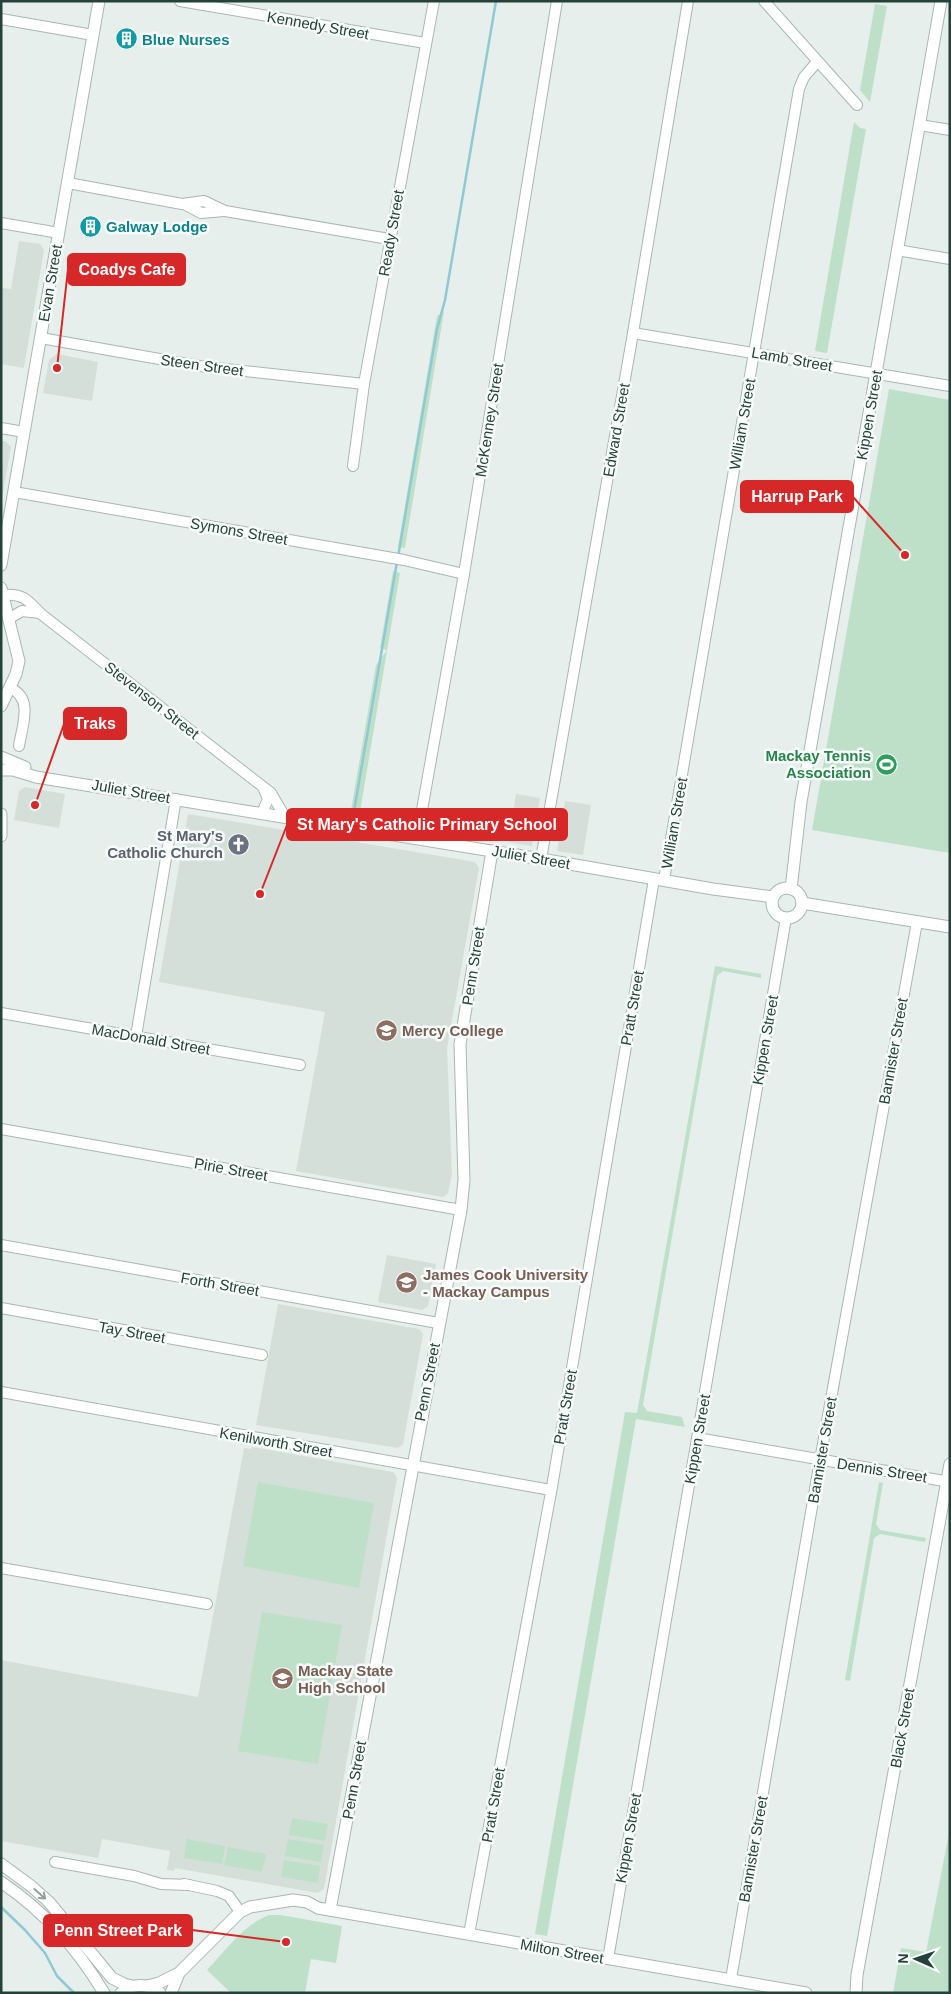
<svg xmlns="http://www.w3.org/2000/svg" width="951" height="1994" viewBox="0 0 951 1994" font-family="Helvetica,sans-serif">
<style>
.built{fill:#d4dfda}
.green{fill:#bfe0c8}
.lines{fill:none;stroke-linecap:round;stroke-linejoin:round}
.stream{stroke:#8ec9d4;stroke-width:2.5}
.minor-casing{stroke:#a8b8b2;stroke-width:12}
.tertiary-casing{stroke:#a8b8b2;stroke-width:13}
.minor{stroke:#fff;stroke-width:10}
.tertiary{stroke:#fff;stroke-width:11}
.oneway{stroke:#92a09c}
.labels{text-anchor:middle;dominant-baseline:central;stroke-width:5;stroke-linejoin:round;paint-order:stroke}
.street-label{font-size:15px;fill:#24423a;stroke:#f7fbf9}
.culture-label{font-size:15px;font-weight:bold;fill:#0d838f;stroke:#f7fbf9;text-anchor:start}
.leisure-label{font-size:15px;font-weight:bold;fill:#27864d;stroke:#f7fbf9;text-anchor:end}
.worship-label{font-size:15px;font-weight:bold;fill:#5b616d;stroke:#f7fbf9;text-anchor:end}
.education-label{font-size:15px;font-weight:bold;fill:#785e54;stroke:#f7fbf9;text-anchor:start}
.leader{fill:none;stroke:#d62828;stroke-width:2}
.callout-dot{fill:#d62828;stroke:#f7fbf9;stroke-width:2}
.callout{fill:#d62828;stroke:#d62828;stroke-width:2}
.callout-label{font-size:16px;text-anchor:middle;font-weight:bold;fill:#fff}
</style>
<rect width="100%" height="100%" fill="#e6efeb"/>
<g class="built">
<path d="M19 241 40 244 44 250 24 368 1 364V288L11 289Z"/>
<path d="M57 354 98 362 92 401 43 393 49 360Z"/>
<path d="M1 441H5L11 447 1 504Z"/>
<path d="M25 787 65 794 59 828 14 820 19 791Z"/>
<path d="M516 794 540 798 532 846 508 842Z"/>
<path d="M565 801 591 805 583 855 557 851Z"/>
<path d="M188 814 475 862 479 868 447 1048 452 1174 448 1193 443 1197 296 1171 325 1012 159 982Z"/>
<path d="M387 1255 436 1264 428 1306 422 1310 378 1302Z"/>
<path d="M278 1304 419 1329 423 1334 403 1444 398 1448 256 1425Z"/>
<path d="M252 1447 393 1472 397 1478 324 1889 318 1893 175 1868 174 1871 167 1870 170 1851 102 1839 98 1858 1 1841V1660L198 1697 244 1448 251 1449Z"/>
</g>
<g class="green">
<path d="M875 4 887 6 870 102 860 90Z"/>
<path d="M854 122 860 128 866 129 827 353 815 351Z"/>
<path d="M444 311 405 548 398 547 437 316Z"/>
<path d="M889 389 950 400V853L812 830Z"/>
<path d="M393 571 400 573 359 818 350 816 376 665 387 650 380 648Z"/>
<path d="M715 966 761 974V978L723 971 717 976 643 1405 647 1411 682 1417 685 1427 636 1419 547 1936 535 1934 625 1412 637 1413Z"/>
<path d="M258 1482 374 1503 359 1588 243 1566Z"/>
<path d="M879 1482 883 1483 876 1524 880 1530 926 1538 925 1542 880 1534 874 1538 850 1681 845 1680Z"/>
<path d="M262 1612 342 1625 318 1764 238 1751Z"/>
<path d="M292 1818 328 1824 325 1841 289 1835Z"/>
<path d="M950 1828V1993H893L901 1948 926 1952Z"/>
<path d="M187 1839 225 1846 222 1864 184 1858Z"/>
<path d="M288 1839 324 1845 321 1862 285 1856Z"/>
<path d="M228 1847 266 1854 262 1872 224 1865Z"/>
<path d="M284 1860 320 1866 318 1883 281 1877Z"/>
<path d="M269 1915H281L342 1926 336 1963 311 1959 305 1993H231L207 1970C225 1951 244 1924 269 1915Z"/>
</g>
<g class="lines">
<g class="stream">
<path d="M398 557 437 329 445 300 496 1"/>
<path d="M353 817 397 562"/>
<path d="M1 1907 25 1930 45 1953 57 1976 74 1993"/>
</g>
<defs>
<g id="minor">
<path d="M180 1 425 43"/>
<path d="M764 1 857 105"/>
<path d="M1 19 93 35"/>
<path d="M920 125 950 130"/>
<path d="M68 183 182 204 204 201 225 211 389 239"/>
<path d="M184 204 201 213 224 211"/>
<path d="M1 223 59 233"/>
<path d="M897 250 950 259"/>
<path d="M633 333 950 386"/>
<path d="M41 338 199 366 364 384"/>
<path d="M1 428 24 432"/>
<path d="M353 466 364 384 434 1"/>
<path d="M14 492 404 560 464 574"/>
<path d="M3 595C23 593 28 600 41 614L271 793 285 817"/>
<path d="M10 618 22 611 40 613"/>
<path d="M10 688C34 698 22 726 19 746"/>
<path d="M262 813 268 799 263 787"/>
<path d="M417 838 464 574 557 1"/>
<path d="M541 859 633 333 688 1"/>
<path d="M664 880 799 89 804 77 817 62"/>
<path d="M1 1013 300 1065"/>
<path d="M136 1036 176 799"/>
<path d="M1 1129 461 1210"/>
<path d="M1 1245 438 1323"/>
<path d="M1 1308 262 1355"/>
<path d="M1 1392 551 1490"/>
<path d="M697 1438 950 1482"/>
<path d="M1 1568 207 1604"/>
<path d="M55 1862 134 1876 161 1884 189 1885"/>
<path d="M184 1884 217 1891 229 1896 240 1912"/>
<path d="M469 1934 552 1487 654 879"/>
<path d="M608 1959 786 918"/>
<path d="M731 1979 820 1460 917 922"/>
</g>
<g id="tertiary">
<path d="M1 565 99 1"/>
<path d="M1 588 19 661 16 674 1 706"/>
<path d="M1 757 25 767"/>
<path d="M1 770H13L36 777 541 859 713 889 773 897"/>
<path d="M1 814V836"/>
<circle cx="787" cy="903" r="15"/>
<path d="M791 889 801 802 941 1"/>
<path d="M802 903 950 927"/>
<path d="M1 1864 31 1886 49 1902 112 1978 124 1984 132 1986"/>
<path d="M1 1882C44 1911 78 1949 104 1993"/>
<path d="M330 1910 461 1210 464 1180 460 1044 492 851"/>
<path d="M147 1986 159 1983 179 1973 240 1912 250 1907 293 1900 307 1902 318 1908 806 1993"/>
<path d="M121 1993C133 1983 148 1983 160 1993"/>
<path d="M171 1993 179 1973"/>
<path d="M856 1993 857 1975 950 1464"/>
</g>
</defs>
<use href="#minor" class="minor-casing"/>
<use href="#tertiary" class="tertiary-casing"/>
<use href="#minor" class="minor"/>
<use href="#tertiary" class="tertiary"/>
</g>
<defs><path id="oneway-shaft" d="M-6 0H5M1.5-3L5.5 0L1.5 3" fill="none" stroke-width="1.6" stroke-linecap="round" stroke-linejoin="round" transform="scale(1.25)"/></defs>
<use class="oneway" href="#oneway-shaft" transform="translate(40 1894) rotate(42)"/>
<defs>
<symbol id="building-disc" viewBox="-11 -11 22 22"><circle r="9.5" fill="#0f9aa8" stroke="#f7fbf9"/><path d="M-4-6H4V6H1V3H-1V6H-4ZM-2.5-4.3h1.7v1.8h-1.7ZM.8-4.3h1.7v1.8H.8ZM-2.5-1h1.7V.8h-1.7ZM.8-1h1.7V.8H.8Z" fill="#fff"/></symbol>
<symbol id="stadium-disc" viewBox="-11 -11 22 22"><circle r="9.5" fill="#2e9e5b" stroke="#f7fbf9"/><path d="M0-5a6.5 5 0 1 0 0 10a6.5 5 0 1 0 0-10ZM-3.5-1.8h7v3.6h-7Z" fill="#fff"/></symbol>
<symbol id="church-disc" viewBox="-11 -11 22 22"><circle r="9.5" fill="#6b7280" stroke="#f7fbf9"/><path d="M-1.2-6h2.4v3.5h3.3v2.4h-3.3V6h-2.4V-.1h-3.3v-2.4h3.3Z" fill="#fff"/></symbol>
<symbol id="school-disc" viewBox="-11 -11 22 22"><circle r="9.5" fill="#8d6e63" stroke="#f7fbf9"/><path d="M0-5L7-2L0 1L-7-2ZM-4 1L0 2.5L4 1V4Q0 6-4 4Z" fill="#fff"/></symbol>
<symbol id="university-disc" viewBox="-11 -11 22 22"><circle r="9.5" fill="#8d6e63" stroke="#f7fbf9"/><path d="M0-5L7-2L0 1L-7-2ZM-4 1L0 2.5L4 1V4Q0 6-4 4Z" fill="#fff"/></symbol>
</defs>
<g fill-rule="evenodd">
<use href="#building-disc" x="114" y="26" width="25" height="25"/>
<use href="#building-disc" x="78" y="214" width="25" height="25"/>
<use href="#stadium-disc" x="874" y="752" width="25" height="25"/>
<use href="#church-disc" x="226" y="832" width="25" height="25"/>
<use href="#school-disc" x="374" y="1018" width="25" height="25"/>
<use href="#university-disc" x="394" y="1270" width="25" height="25"/>
<use href="#school-disc" x="270" y="1666" width="25" height="25"/>
</g>
<g class="labels">
<g class="street-label">
<text transform="translate(318 25) rotate(10)">Kennedy Street</text>
<text transform="translate(391 233) rotate(-80)">Ready Street</text>
<text transform="translate(50 283) rotate(-80)">Evan Street</text>
<text transform="translate(792 359) rotate(10)">Lamb Street</text>
<text transform="translate(202 365) rotate(8)">Steen Street</text>
<text transform="translate(869 415) rotate(-80)">Kippen Street</text>
<text transform="translate(489 420) rotate(-81)">McKenney Street</text>
<text transform="translate(742 424) rotate(-80)">William Street</text>
<text transform="translate(616 430) rotate(-80)">Edward Street</text>
<text transform="translate(239 531) rotate(10)">Symons Street</text>
<text transform="translate(152 700) rotate(38)">Stevenson Street</text>
<text transform="translate(131 791) rotate(10)">Juliet Street</text>
<text transform="translate(674 823) rotate(-80)">William Street</text>
<text transform="translate(531 857) rotate(10)">Juliet Street</text>
<text transform="translate(473 966) rotate(-81)">Penn Street</text>
<text transform="translate(632 1008) rotate(-80)">Pratt Street</text>
<text transform="translate(151 1039) rotate(10)">MacDonald Street</text>
<text transform="translate(765 1040) rotate(-80)">Kippen Street</text>
<text transform="translate(893 1051) rotate(-80)">Bannister Street</text>
<text transform="translate(231 1169) rotate(10)">Pirie Street</text>
<text transform="translate(220 1284) rotate(10)">Forth Street</text>
<text transform="translate(132 1332) rotate(10)">Tay Street</text>
<text transform="translate(427 1382) rotate(-79)">Penn Street</text>
<text transform="translate(565 1407) rotate(-80)">Pratt Street</text>
<text transform="translate(697 1439) rotate(-80)">Kippen Street</text>
<text transform="translate(276 1442) rotate(10)">Kenilworth Street</text>
<text transform="translate(822 1450) rotate(-80)">Bannister Street</text>
<text transform="translate(882 1470) rotate(9)">Dennis Street</text>
<text transform="translate(902 1728) rotate(-80)">Black Street</text>
<text transform="translate(354 1780) rotate(-80)">Penn Street</text>
<text transform="translate(493 1805) rotate(-80)">Pratt Street</text>
<text transform="translate(628 1838) rotate(-80)">Kippen Street</text>
<text transform="translate(753 1849) rotate(-80)">Bannister Street</text>
<text transform="translate(562 1951) rotate(10)">Milton Street</text>
</g>
<g class="culture-label">
<text x="142" y="39">Blue Nurses</text>
<text x="106" y="226">Galway Lodge</text>
</g>
<g class="leisure-label">
<text x="871" y="755">Mackay Tennis<tspan x="871" dy="17">Association</tspan></text>
</g>
<g class="worship-label">
<text x="223" y="835">St Mary's<tspan x="223" dy="17">Catholic Church</tspan></text>
</g>
<g class="education-label">
<text x="402" y="1030">Mercy College</text>
<text x="423" y="1274">James Cook University<tspan x="423" dy="17">- Mackay Campus</tspan></text>
<text x="298" y="1670">Mackay State<tspan x="298" dy="17">High School</tspan></text>
</g>
</g>
<path class="leader" d="M57 368L68 269M905 555L853 497M35 805L64 724M260 894L287 825M286 1942L192 1930"/>
<g class="callout-dot">
<circle cx="57" cy="368" r="5"/>
<circle cx="905" cy="555" r="5"/>
<circle cx="35" cy="805" r="5"/>
<circle cx="260" cy="894" r="5"/>
<circle cx="286" cy="1942" r="5"/>
</g>
<g class="callout">
<rect x="68" y="254" width="117" height="31" rx="5"/>
<rect x="741" y="481" width="112" height="31" rx="5"/>
<rect x="64" y="708" width="62" height="31" rx="5"/>
<rect x="287" y="809" width="280" height="31" rx="5"/>
<rect x="44" y="1915" width="148" height="31" rx="5"/>
</g>
<g class="callout-label">
<text x="127" y="275">Coadys Cafe</text>
<text x="797" y="502">Harrup Park</text>
<text x="95" y="729">Traks</text>
<text x="427" y="830">St Mary's Catholic Primary School</text>
<text x="118" y="1936">Penn Street Park</text>
</g>
<rect width="951" height="1994" fill="none" stroke="#24423a" stroke-width="5"/>
<g transform="translate(916 1959) rotate(272)" stroke="#f7fbf9" stroke-width="4" paint-order="stroke">
<path d="M0-4L9 19L0 12L-9 19Z" fill="#24423a"/>
<text y="-8" font-size="14" font-weight="bold" text-anchor="middle" fill="#24423a">N</text>
</g>
</svg>
